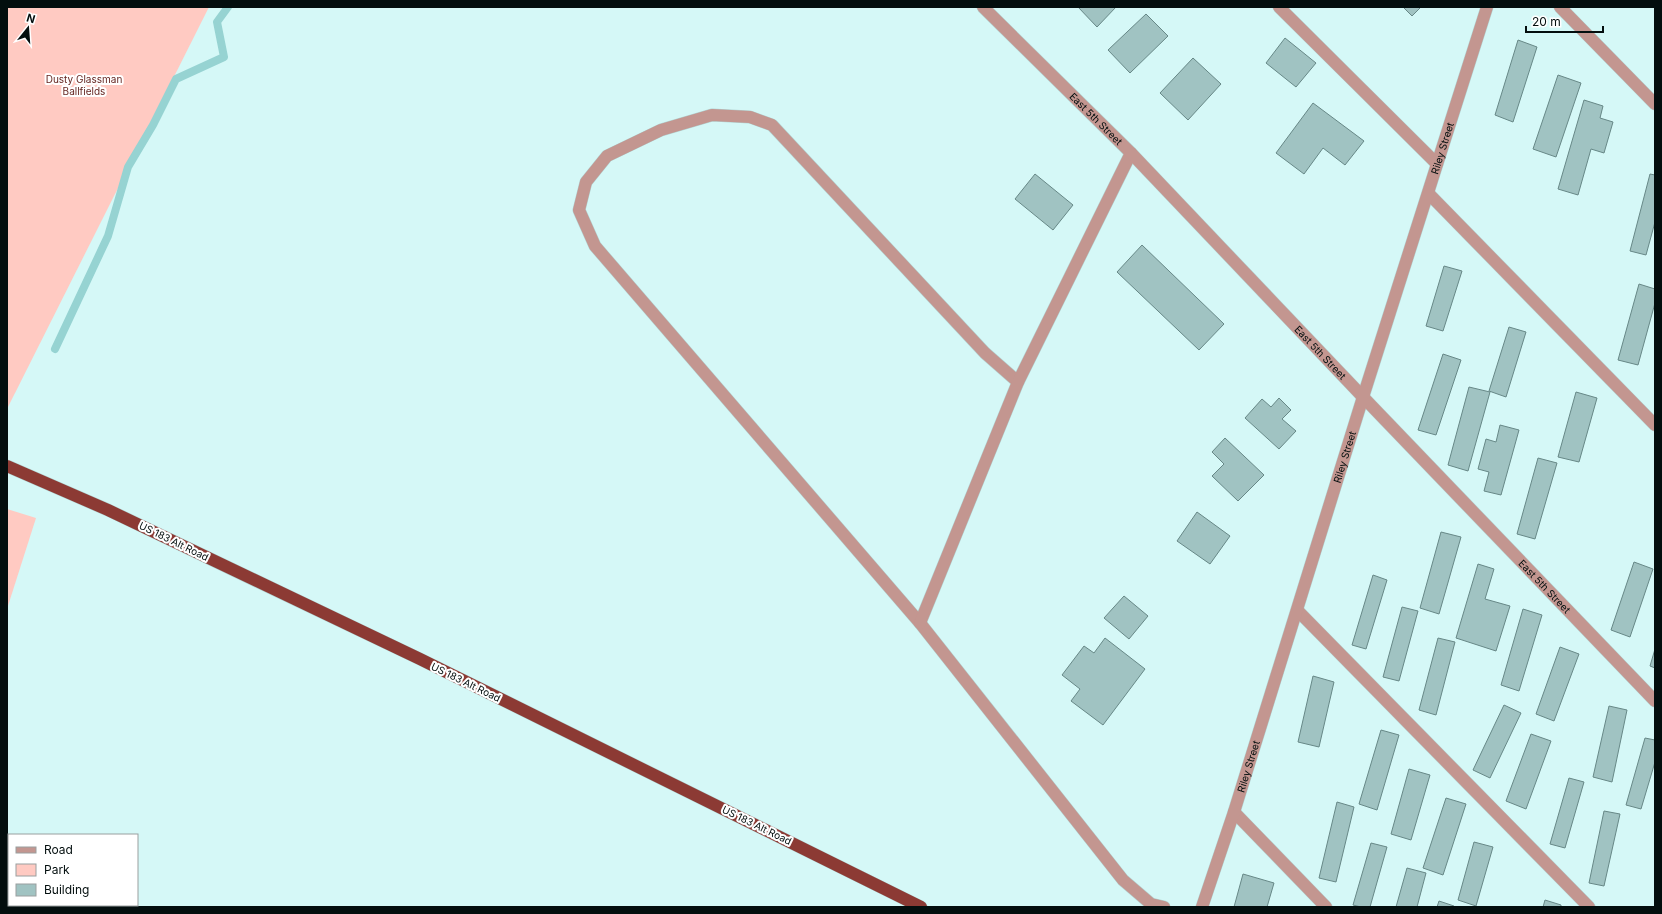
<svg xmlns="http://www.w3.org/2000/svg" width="1662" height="914" viewBox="0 0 1662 914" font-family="Inter,sans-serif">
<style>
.green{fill:#ffcac2}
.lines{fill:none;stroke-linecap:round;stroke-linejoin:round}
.stream{stroke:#96d3d2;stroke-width:8}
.building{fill:#a0c3c2;stroke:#678887}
.service-casing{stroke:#b3d3d2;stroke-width:13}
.minor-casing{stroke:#b3d3d2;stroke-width:13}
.trunk-casing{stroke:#b3d3d2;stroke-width:13}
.service{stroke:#c39690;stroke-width:12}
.minor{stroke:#c39690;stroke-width:12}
.trunk{stroke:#8c3a34;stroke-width:12}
.labels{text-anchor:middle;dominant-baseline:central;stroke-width:4;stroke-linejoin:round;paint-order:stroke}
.park-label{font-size:10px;fill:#652621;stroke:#fff}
.street-label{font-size:10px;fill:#030e0e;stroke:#fff}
</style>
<rect width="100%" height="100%" fill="#d5f8f7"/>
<g class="green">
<path d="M7 7H209L7 409Z"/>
<path d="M7 509 36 518 7 609Z"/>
</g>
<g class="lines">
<path class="stream" d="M55 349 108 236 128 167 153 125 176 79 224 57 217 22 228 7"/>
</g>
<g class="building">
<path d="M1078 7H1116L1097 27Z"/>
<path d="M1403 7H1421L1412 16Z"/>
<path d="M1146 14 1168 36 1130 73 1108 50Z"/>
<path d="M1285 38 1316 63 1296 87 1266 63Z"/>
<path d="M1518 40 1537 47 1513 122 1495 115Z"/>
<path d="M1193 58 1221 84 1188 120 1160 93Z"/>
<path d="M1558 75 1581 83 1556 157 1533 149Z"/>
<path d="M1584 100 1603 106 1600 118 1613 122 1604 153 1591 149 1578 195 1558 189Z"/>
<path d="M1313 103 1364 141 1345 165 1323 148 1304 174 1276 153Z"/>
<path d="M1035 174 1073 205 1053 230 1015 199Z"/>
<path d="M1650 174 1655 175V222L1646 255 1630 251Z"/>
<path d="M1142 245 1224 324 1199 350 1117 272Z"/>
<path d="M1444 266 1462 271 1443 331 1426 326Z"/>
<path d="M1639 284 1655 289V303L1638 365 1618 360Z"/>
<path d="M1509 327 1526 332 1506 397 1489 391Z"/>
<path d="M1443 354 1461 360 1436 435 1418 430Z"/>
<path d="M1469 387 1490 392 1468 471 1448 465Z"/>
<path d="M1576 392 1597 398 1579 462 1558 457Z"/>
<path d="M1279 398 1291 410 1282 419 1296 431 1279 449 1245 418 1262 399 1271 407Z"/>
<path d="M1500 425 1519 430 1501 495 1484 491 1489 472 1478 469 1486 439 1496 442Z"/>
<path d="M1225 438 1264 475 1238 501 1212 476 1224 464 1212 452Z"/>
<path d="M1538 458 1557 463 1535 539 1517 534Z"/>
<path d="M1197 512 1230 536 1210 564 1177 541Z"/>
<path d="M1441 532 1461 537 1439 614 1420 608Z"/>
<path d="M1634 562 1653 569 1630 637 1611 630Z"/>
<path d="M1478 564 1494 569 1485 599 1510 606 1496 651 1456 638Z"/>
<path d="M1373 575 1387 580 1366 649 1352 645Z"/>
<path d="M1124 596 1148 616 1129 639 1104 618Z"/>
<path d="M1402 607 1418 611 1399 681 1383 677Z"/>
<path d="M1523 609 1542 615 1519 691 1501 685Z"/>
<path d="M1105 638 1145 669 1103 725 1071 701 1080 689 1062 675 1084 646 1094 653Z"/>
<path d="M1438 638 1455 642 1436 715 1419 710Z"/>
<path d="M1560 647 1579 654 1554 721 1536 714Z"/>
<path d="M1655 649V668L1650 666Z"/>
<path d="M1313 676 1334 682 1319 747 1298 742Z"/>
<path d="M1504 705 1521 713 1490 778 1473 770Z"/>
<path d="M1609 706 1627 710 1612 782 1593 777Z"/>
<path d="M1381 730 1399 735 1377 810 1359 804Z"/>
<path d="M1531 734 1551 741 1526 809 1506 801Z"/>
<path d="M1645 738 1655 740V762L1641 809 1626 805Z"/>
<path d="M1409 769 1430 775 1411 840 1391 834Z"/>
<path d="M1569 778 1584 782 1565 848 1550 844Z"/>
<path d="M1446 798 1466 804 1443 875 1423 868Z"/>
<path d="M1337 802 1354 807 1336 882 1319 878Z"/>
<path d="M1604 811 1620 814 1604 886 1589 883Z"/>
<path d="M1474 842 1493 847 1476 906 1458 900Z"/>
<path d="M1371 843 1387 847 1370 907H1361L1353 905Z"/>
<path d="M1407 868 1426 873 1417 907H1396Z"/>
<path d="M1243 874 1274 883 1267 907H1234Z"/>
<path d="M1545 900 1561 905V907H1543Z"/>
<path d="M1439 901 1454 906V907H1437Z"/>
</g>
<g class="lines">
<defs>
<g id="service">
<path d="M1279 7 1437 164"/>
<path d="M1429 194 1655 425"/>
<path d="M1018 382 985 353 772 125 750 117 712 115 661 130 607 156 586 182 579 210 595 246 920 623 1123 880 1151 904 1164 907"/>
<path d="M920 623 1018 382 1131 153"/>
</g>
<g id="minor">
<path id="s1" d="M983 7 1131 153 1363 397 1655 701"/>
<path d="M1560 7 1655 104"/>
<path d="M1298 611 1589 907"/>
<path d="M1234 812 1326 907"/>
<path id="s2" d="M1202 907 1234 812 1363 397 1487 7"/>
</g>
<path id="trunk" d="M7 466 108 510 420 659 921 907"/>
</defs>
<use href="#service" class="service-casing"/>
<use href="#minor" class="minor-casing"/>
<use href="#trunk" class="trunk-casing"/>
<use href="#service" class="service"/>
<use href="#minor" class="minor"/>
<use href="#trunk" class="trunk"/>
</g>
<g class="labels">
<g class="park-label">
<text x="84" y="79">Dusty Glassman<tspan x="84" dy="12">Ballfields</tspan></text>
</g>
<g class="street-label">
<text stroke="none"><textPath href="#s1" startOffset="159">East 5th Street</textPath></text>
<text stroke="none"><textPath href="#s2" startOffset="796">Riley Street</textPath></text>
<text stroke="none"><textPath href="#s1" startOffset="483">East 5th Street</textPath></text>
<text stroke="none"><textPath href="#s2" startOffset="472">Riley Street</textPath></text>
<text transform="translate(174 541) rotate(26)">US 183 Alt Road</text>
<text stroke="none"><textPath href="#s1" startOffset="807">East 5th Street</textPath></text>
<text transform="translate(466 682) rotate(26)">US 183 Alt Road</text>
<text stroke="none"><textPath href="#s2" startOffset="148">Riley Street</textPath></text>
<text transform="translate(757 825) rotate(26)">US 183 Alt Road</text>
</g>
</g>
<rect width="1662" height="914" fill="none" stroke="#030e0e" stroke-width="16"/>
<rect x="8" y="834" width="130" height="72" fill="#ffffff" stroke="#9a9f9f"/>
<rect x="16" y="847" width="20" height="6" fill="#c39690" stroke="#9a9f9f"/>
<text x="44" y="854" font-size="12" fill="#030e0e">Road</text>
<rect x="16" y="864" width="20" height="12" fill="#ffcac2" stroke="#9a9f9f"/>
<text x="44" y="874" font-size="12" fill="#030e0e">Park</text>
<rect x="16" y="884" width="20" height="12" fill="#a0c3c2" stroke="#9a9f9f"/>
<text x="44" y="894" font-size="12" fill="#030e0e">Building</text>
<g transform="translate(28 28) rotate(17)" stroke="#ffffff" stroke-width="3" paint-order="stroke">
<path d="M0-3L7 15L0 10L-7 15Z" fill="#030e0e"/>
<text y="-6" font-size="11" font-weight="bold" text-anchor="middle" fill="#030e0e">N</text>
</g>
<path d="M1526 26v6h77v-6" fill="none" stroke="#030e0e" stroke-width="2"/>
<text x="1532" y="26" font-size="12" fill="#030e0e" stroke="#ffffff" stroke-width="3" paint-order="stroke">20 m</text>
</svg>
